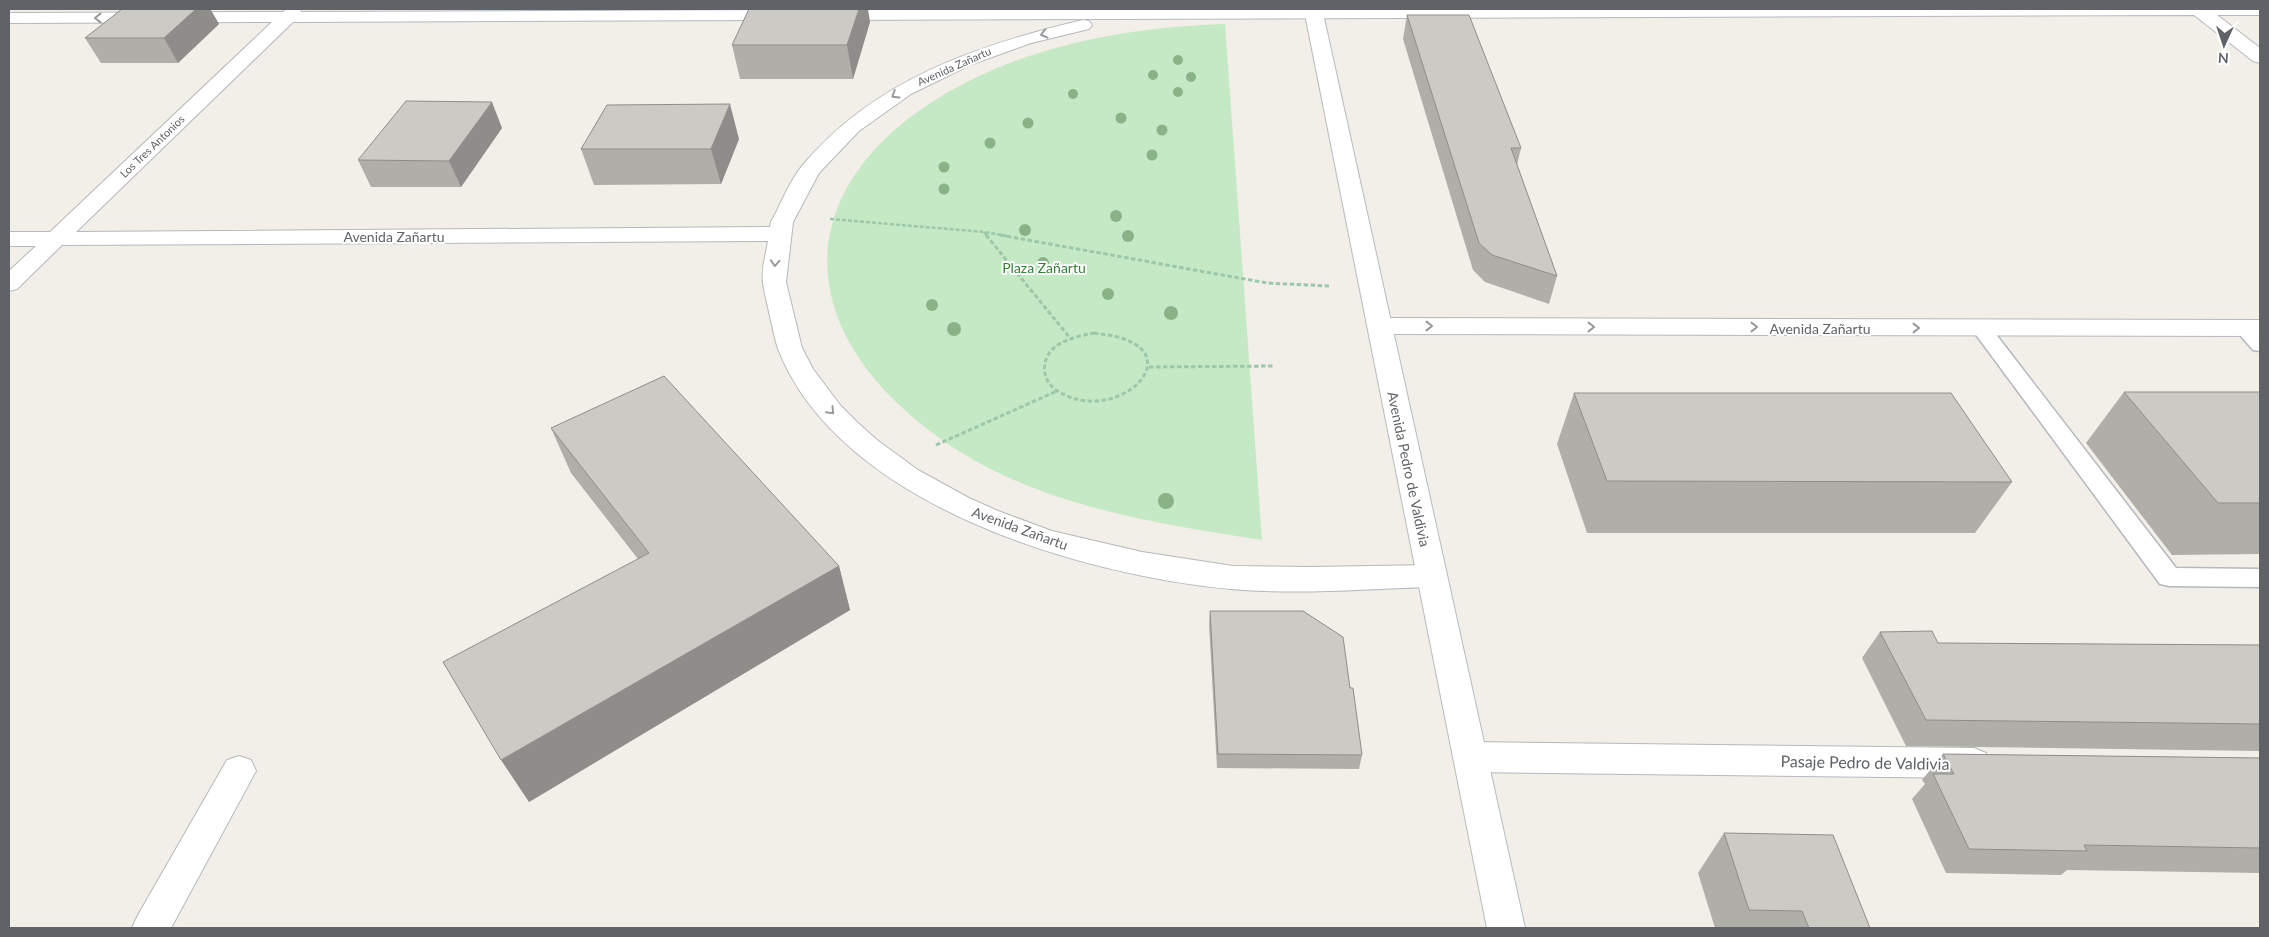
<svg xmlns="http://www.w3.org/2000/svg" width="2269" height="937" viewBox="0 0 2269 937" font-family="Lato,sans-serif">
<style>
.green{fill:#c5e8c5}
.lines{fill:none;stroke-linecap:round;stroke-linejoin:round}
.service-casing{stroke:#b5b8bc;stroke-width:3}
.minor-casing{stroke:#b5b8bc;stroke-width:2}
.secondary-casing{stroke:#b6babf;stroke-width:2}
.path-far1{stroke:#9cc7a9;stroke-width:2.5;stroke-dasharray:4 2;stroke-linecap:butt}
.path{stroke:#9cc7a9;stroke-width:3;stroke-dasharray:4.5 2.5;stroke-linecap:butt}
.service{fill:#fff;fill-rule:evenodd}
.minor{fill:#fff;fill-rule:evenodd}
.secondary{fill:#fff;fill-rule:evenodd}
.tree{fill:#89b387}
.wall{fill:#afaea9}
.shaded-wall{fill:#8f8d8a}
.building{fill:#cccac5;stroke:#8f8d8a}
.oneway{stroke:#979a9d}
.labels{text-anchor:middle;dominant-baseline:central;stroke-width:4;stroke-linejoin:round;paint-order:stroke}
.far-street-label{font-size:11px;fill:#5f6368;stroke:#fff}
.street-label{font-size:14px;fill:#5f6368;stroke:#fff}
.park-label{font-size:14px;fill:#348238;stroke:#fff}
.near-street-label{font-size:16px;fill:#5f6368;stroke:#fff}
</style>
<rect width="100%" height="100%" fill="#f1efe8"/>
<path class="green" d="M1225 24 1262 540C1147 522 1025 504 930 431 775 313 801 164 971 80 1050 41 1138 27 1225 24Z"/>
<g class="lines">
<defs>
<g id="service">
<path d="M1981 322 1988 324 2176 568 2260 569V587L2169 586 2160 584 1974 332 1971 328 1974 324Z"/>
<path d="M2244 322 2251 324 2260 333V351L2253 350 2234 328 2237 324Z"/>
</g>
<g id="minor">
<path d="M286 9H300L301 12 784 10 790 11 793 15 790 19 784 20 293 22 76 232 770 227 771 222C781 204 789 182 802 166 874 80 977 45 1083 20L1089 21 1092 25 1089 29 1031 43 970 65 911 94 859 131 819 173 793 222 786 282 802 348 813 369 840 405 858 423 877 440 918 470 969 498 998 511 1052 531 1142 552 1233 566 1312 567 1431 565 1442 568 1446 576 1442 584 1431 587C1365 589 1297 595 1231 589 1081 575 839 505 778 349 774 337 772 324 769 312 767 302 764 292 763 283 761 270 766 254 768 241L62 245 17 289 9 291V271L36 246H9V232H50L272 22 9 23V13L283 12Z"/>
<path d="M2260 9V15H2217L2260 48V63L2253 61 2194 15 832 20 826 19 823 15 826 11 832 10Z"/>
<path d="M1380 318 2260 320V336L1380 334 1371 331 1368 326 1371 321Z"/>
<path d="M1471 742 1974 748 1986 753 1991 763 1986 773 1974 778 1471 772 1459 767 1454 757 1459 747Z"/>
<path d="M239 756 251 760 256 771 171 928H132L138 915 227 760Z"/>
</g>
<path id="secondary" d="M1304 9H1322L1525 928H1487Z"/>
</defs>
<use href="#service" class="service-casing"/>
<use href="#minor" class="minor-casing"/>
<use href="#secondary" class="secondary-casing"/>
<g class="path-far1">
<path d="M830 219 984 232 1007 236"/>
<path d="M984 232 987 236"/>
</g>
<g class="path">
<path d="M986 235 1070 338"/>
<path d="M1000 235 1267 283 1329 286"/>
<path d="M1094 333C1104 335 1115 335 1124 339 1185 360 1115 425 1059 392 1052 388 1047 382 1045 374 1040 345 1072 337 1094 333Z"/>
<path d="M1149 367 1275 366"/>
<path d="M936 445 1057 391"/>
</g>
<use href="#service" class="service"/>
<use href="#minor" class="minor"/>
<use href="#secondary" class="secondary"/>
</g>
<g class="tree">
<circle cx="1178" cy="60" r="5"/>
<circle cx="1153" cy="75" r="5"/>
<circle cx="1191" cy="77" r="5"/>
<circle cx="1178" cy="92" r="5"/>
<circle cx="1073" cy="94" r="5"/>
<circle cx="1121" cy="118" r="5.5"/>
<circle cx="1028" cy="123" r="5.5"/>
<circle cx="1162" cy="130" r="5.5"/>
<circle cx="990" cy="143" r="5.5"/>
<circle cx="1152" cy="155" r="5.5"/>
<circle cx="944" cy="167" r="5.5"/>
<circle cx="944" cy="189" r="5.5"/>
<circle cx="1116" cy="216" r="6"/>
<circle cx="1025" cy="230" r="6"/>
<circle cx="1128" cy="236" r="6"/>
<circle cx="1043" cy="263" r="6"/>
<circle cx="1108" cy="294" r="6"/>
<circle cx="932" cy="305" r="6"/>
<circle cx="1171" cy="313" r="7"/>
<circle cx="954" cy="329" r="7"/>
<circle cx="1166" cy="501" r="8"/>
</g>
<g class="wall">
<path d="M122 9H235L233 10H211L219 24 178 63H101L85 38Z"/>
<path d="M1407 15 1521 148 1517 165 1557 276 1549 304 1485 282 1473 270 1403 39Z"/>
<path d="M870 22 853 79H740L732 45Z"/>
<path d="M502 128 461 187H371L358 160Z"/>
<path d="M739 139 721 184 594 185 581 149Z"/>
<path d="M2124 392H2260V554L2172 555 2086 443Z"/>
<path d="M1574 393 2012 482 1975 533H1587L1557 444Z"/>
<path d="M551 428 839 566 850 610 529 802 638 559 571 473Z"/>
<path d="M1210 611 1350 688 1362 755 1359 769 1217 768 1209 625Z"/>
<path d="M1880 632 1938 643 2260 645V751L1906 746 1862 658Z"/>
<path d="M1943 754 2260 758V873L2067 870 2061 875 1946 873 1912 799 1925 784 1922 780Z"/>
<path d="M1724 833 1870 928H1715L1698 873Z"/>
</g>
<g class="shaded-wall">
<path d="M196 9H210L219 24 178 63 164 38Z"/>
<path d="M859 9H868L870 22 853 79 847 45Z"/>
<path d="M492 102 502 128 461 187 449 161Z"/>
<path d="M730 104 739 139 721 184 711 149Z"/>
<path d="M839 566 850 610 529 802 501 760Z"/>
</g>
<g class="building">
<path d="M122 9H196L164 38H85Z"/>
<path d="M749 9H859L847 45H732Z"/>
<path d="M1407 15H1469L1521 148H1511L1557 276 1492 255 1479 243Z"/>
<path d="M406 101 492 102 449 161 358 160Z"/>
<path d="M730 104 711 149H581L607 105Z"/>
<path d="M664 376 839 566 501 760 443 662 649 553 551 428Z"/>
<path d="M2124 392H2260V503H2218Z"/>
<path d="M1574 393H1951L2012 482 1607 481Z"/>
<path d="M1210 611H1303L1343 637 1350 688H1353L1362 755 1218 754Z"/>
<path d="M1932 631 1938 643 2260 645V724L1926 720 1880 632Z"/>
<path d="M1943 754 2260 758V848L2084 845 2087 851 1969 849 1933 774H1954Z"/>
<path d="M1724 833 1833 835 1870 928H1809L1802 911 1749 910Z"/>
</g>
<defs><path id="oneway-chevron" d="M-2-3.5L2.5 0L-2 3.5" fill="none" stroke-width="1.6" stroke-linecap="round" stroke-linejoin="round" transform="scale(1.25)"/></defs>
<g class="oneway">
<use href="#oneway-chevron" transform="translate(98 18) rotate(180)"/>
<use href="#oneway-chevron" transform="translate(1044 34) rotate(166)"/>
<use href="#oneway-chevron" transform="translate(895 95) rotate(148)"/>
<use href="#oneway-chevron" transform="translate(775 263) rotate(94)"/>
<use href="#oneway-chevron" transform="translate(1429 326)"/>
<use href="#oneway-chevron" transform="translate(1591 327)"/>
<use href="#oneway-chevron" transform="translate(1754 327)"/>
<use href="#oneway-chevron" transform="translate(1916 328)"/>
<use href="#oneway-chevron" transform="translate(831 411) rotate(47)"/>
</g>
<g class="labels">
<g class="far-street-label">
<text transform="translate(954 66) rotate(-24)">Avenida Zañartu</text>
<text transform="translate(152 146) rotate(-44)">Los Tres Antonios</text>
</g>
<g class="street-label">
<text x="394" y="236">Avenida Zañartu</text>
<text x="1820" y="328">Avenida Zañartu</text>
<text transform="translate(1409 469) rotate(78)">Avenida Pedro de Valdivia</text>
<text transform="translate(1020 528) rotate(20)">Avenida Zañartu</text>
</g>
<g class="park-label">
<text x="1044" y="267">Plaza Zañartu</text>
</g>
<g class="near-street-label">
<text transform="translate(1865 762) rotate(1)">Pasaje Pedro de Valdivia</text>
</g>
</g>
<rect width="2269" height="937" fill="none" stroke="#5f6368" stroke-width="20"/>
<g transform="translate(2224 45) rotate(183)" stroke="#ffffff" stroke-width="4" paint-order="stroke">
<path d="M0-4L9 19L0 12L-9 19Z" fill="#5f6368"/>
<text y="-8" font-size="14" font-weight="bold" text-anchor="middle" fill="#5f6368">N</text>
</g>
</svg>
